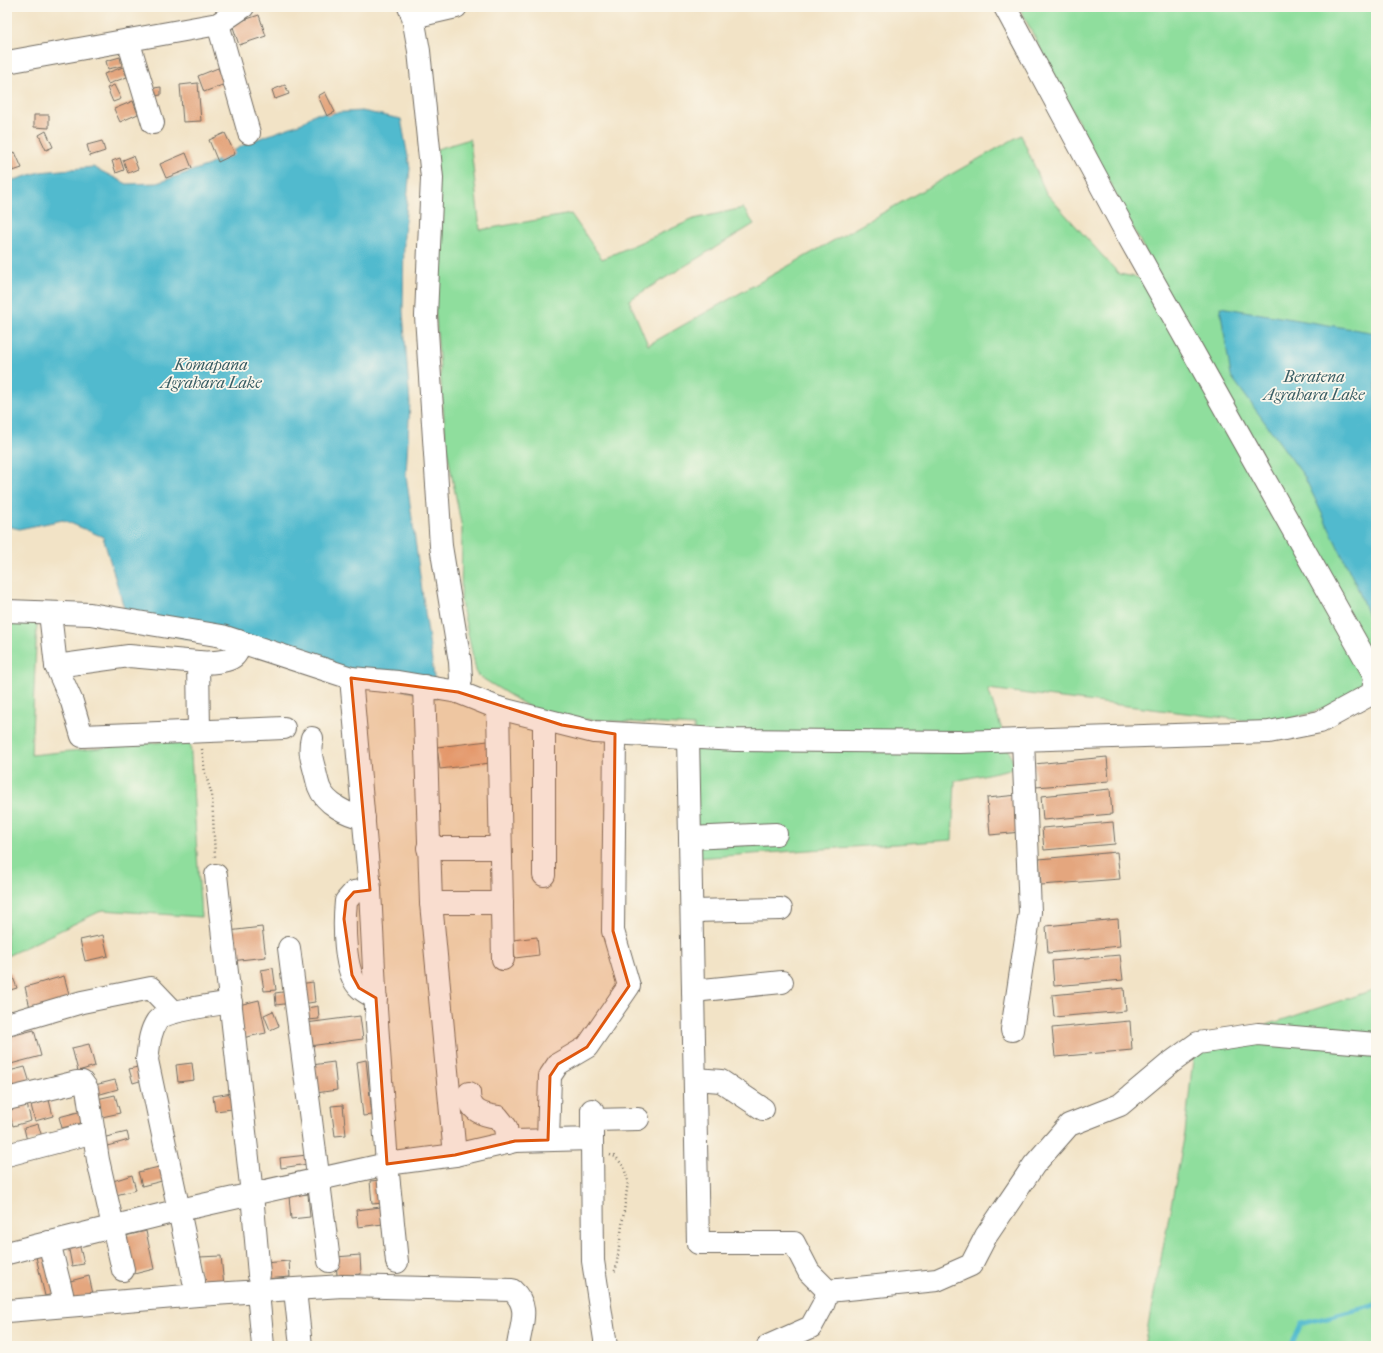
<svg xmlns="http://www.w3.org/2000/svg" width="1383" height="1353" viewBox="0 0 1383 1353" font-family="'IM FELL French Canon',serif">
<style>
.green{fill:#8fde9d;stroke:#5d8464}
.water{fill:#51bace;stroke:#3e727c}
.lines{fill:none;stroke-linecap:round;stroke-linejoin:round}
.stream{stroke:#51bace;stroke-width:4.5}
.building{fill:#e4a67e}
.minor-casing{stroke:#716b61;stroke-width:24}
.path{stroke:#716b61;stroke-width:2.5;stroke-dasharray:1 3;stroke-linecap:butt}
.minor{stroke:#fff;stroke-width:22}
.marked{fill:#df570e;fill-opacity:0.2;stroke:#df570e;stroke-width:3;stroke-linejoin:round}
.labels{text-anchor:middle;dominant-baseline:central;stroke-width:3.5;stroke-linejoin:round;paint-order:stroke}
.water-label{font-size:16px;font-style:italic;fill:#385d64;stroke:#fbf7ec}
</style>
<rect width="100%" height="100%" fill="#fbf7ec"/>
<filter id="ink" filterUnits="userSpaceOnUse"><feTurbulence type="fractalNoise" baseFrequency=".025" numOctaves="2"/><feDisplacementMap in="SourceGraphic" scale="8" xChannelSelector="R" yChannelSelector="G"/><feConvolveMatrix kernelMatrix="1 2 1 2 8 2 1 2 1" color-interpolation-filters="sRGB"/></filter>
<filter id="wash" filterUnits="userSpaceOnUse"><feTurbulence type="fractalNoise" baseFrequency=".012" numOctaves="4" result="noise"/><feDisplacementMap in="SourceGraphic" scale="16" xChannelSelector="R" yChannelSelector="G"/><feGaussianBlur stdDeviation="0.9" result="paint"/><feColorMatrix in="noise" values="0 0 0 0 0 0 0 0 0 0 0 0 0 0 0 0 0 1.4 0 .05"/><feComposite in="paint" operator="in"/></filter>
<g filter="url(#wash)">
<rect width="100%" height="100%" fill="#f2e3c6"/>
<g class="green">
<path d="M1019 7H1376V692L1275 724 988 689 1015 768 955 781 952 840 695 858 694 726 545 717 477 675 461 602 462 529 446 445 434 294 437 149 470 139 480 230 571 214 602 259 694 219 743 208 754 224 629 300 648 345 1021 135 1046 193 1119 274 1161 282Z"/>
<path d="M7 621 37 622 31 755 190 739 201 917 103 910 7 956Z"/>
<path d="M1376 989V1346H1144L1185 1133 1194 1049Z"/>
</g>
<g class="water">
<path d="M362 111 401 119 410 168 404 235 403 312 410 403 406 475 437 698 129 625 103 537 63 520 19 529 7 526V182L40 172 93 167 127 184 157 183 209 165 249 142 302 123 314 114Z"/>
<path d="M1220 307 1376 333V638L1358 589 1304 476 1231 376Z"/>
</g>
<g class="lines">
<path class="stream" d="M1291 1346 1301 1324 1376 1305"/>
</g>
<g id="blocks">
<g class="building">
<path d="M259 15 266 36 239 45 232 24Z"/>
<path d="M120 57 122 66 108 69 106 61Z"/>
<path d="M123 67 127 77 108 84 104 74Z"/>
<path d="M218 68 225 84 204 92 198 76Z"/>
<path d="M198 83 201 121 183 122 180 85Z"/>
<path d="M114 85 121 99 113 102 107 88Z"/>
<path d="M285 85 289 94 275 99 272 90Z"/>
<path d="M161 87V95L148 97 147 89Z"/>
<path d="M325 92 335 112 327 116 318 96Z"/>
<path d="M133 101 138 114 120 122 114 109Z"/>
<path d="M34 115H49V128L34 127Z"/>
<path d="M46 131 53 147 46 150 39 135Z"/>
<path d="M225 133 235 154 218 162 209 140Z"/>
<path d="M102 141 105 151 90 156 87 145Z"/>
<path d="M15 152 22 168 13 171 7 155Z"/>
<path d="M186 153 192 168 166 178 160 164Z"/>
<path d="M133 156 138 169 128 173 123 160Z"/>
<path d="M120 158 124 170 116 173 112 161Z"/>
<path d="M7 176 12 188 7 190Z"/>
<path d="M488 741 490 763 440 769 437 747Z"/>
<path d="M1107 757 1109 781 1036 787 1034 764Z"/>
<path d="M1110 789 1112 814 1043 820 1041 796Z"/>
<path d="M1018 795 1021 832 990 835 987 798Z"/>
<path d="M1113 822 1115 844 1044 850 1042 828Z"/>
<path d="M1117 852 1120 879 1041 885 1039 859Z"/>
<path d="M1118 919 1120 946 1048 953 1046 926Z"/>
<path d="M262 927 266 957 231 961 228 931Z"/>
<path d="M103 935 108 956 85 961 80 940Z"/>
<path d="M537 937 539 955 515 958 513 940Z"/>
<path d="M1120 955 1123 980 1054 986 1052 961Z"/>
<path d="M273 968 276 990 264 991 261 970Z"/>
<path d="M11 972 17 988 7 991V973Z"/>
<path d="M64 976 71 1001 31 1012 25 987Z"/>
<path d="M313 982 315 1002 302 1004 299 984Z"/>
<path d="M1124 988 1126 1011 1054 1017 1052 995Z"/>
<path d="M290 991 292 1003 276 1005 275 993Z"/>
<path d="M259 1000 266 1033 242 1038 235 1006Z"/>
<path d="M318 1006 319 1019 308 1020 307 1008Z"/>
<path d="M273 1011 279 1026 270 1030 264 1015Z"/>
<path d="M360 1016 363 1039 309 1046 306 1023Z"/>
<path d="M1130 1021 1132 1050 1055 1057 1052 1028Z"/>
<path d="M34 1030 41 1056 7 1065V1037Z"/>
<path d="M89 1044 95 1066 78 1071 72 1048Z"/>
<path d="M366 1060 372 1115 363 1116 357 1062Z"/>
<path d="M334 1062 337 1090 316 1093 312 1065Z"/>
<path d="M192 1063 194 1080 178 1082 176 1065Z"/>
<path d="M142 1066 146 1079 133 1083 129 1069Z"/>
<path d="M25 1067 30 1083 13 1088 9 1071Z"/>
<path d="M115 1080 118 1089 97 1095 95 1085Z"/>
<path d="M239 1092 241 1108 215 1111 213 1096Z"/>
<path d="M115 1095 120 1113 102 1117 97 1099Z"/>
<path d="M49 1100 53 1116 35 1121 31 1105Z"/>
<path d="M27 1104 31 1121 13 1126 8 1108Z"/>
<path d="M343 1105 346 1135 335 1136 331 1106Z"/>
<path d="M82 1111 85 1122 62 1128 59 1117Z"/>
<path d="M38 1124 42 1137 27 1141 24 1128Z"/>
<path d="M127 1132 129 1140 100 1148 98 1139Z"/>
<path d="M307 1155 308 1164 281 1168 280 1158Z"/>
<path d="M163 1166 166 1180 142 1186 138 1172Z"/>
<path d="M132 1175 136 1190 116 1195 113 1181Z"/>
<path d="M381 1180 383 1203 372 1204 370 1181Z"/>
<path d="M308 1194 310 1217 291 1219 289 1196Z"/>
<path d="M381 1207 383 1224 358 1227 356 1210Z"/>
<path d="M146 1231 154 1269 130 1275 121 1237Z"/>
<path d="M79 1243 84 1264 72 1266 68 1245Z"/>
<path d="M47 1245 57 1293 45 1296 34 1248Z"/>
<path d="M360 1255 361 1274 337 1276 336 1257Z"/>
<path d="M221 1256 224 1286 201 1288 199 1257Z"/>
<path d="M289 1261 290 1277 265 1279 264 1263Z"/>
<path d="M89 1276 93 1294 68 1301 63 1283Z"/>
</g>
</g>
</g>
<g filter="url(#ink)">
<use href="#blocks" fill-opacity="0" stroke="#716b61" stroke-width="1"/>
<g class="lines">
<defs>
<g id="minor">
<path d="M409 7 413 17 419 51 432 178 426 316 441 546 460 662 461 679 458 692"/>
<path d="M413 17 456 7"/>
<path d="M218 24 249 133"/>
<path d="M128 40 153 123"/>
<path d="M7 62 218 24 243 7"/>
<path d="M7 611 90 614 222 636 351 678"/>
<path d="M50 613 56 666 72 702 82 736 284 728"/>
<path d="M198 662C206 663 231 663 236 654 237 651 237 645 238 641"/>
<path d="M56 666 129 656 198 662 199 731"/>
<path d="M424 686 431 903 455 1155"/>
<path d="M498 708 594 732 736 740 959 742 1269 732 1320 722 1373 693 1375 676 1123 227 1005 7"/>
<path d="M688 737 698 1243H794L809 1272 828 1291"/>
<path d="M312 738C309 749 311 757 314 768 316 775 317 781 319 787 325 804 348 815 364 818"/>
<path d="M690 838 776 834"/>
<path d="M428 848H500"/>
<path d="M216 875 252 1194 259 1275"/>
<path d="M544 875V721"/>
<path d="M370 890 354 892 346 901C344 921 343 974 360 988 364 992 370 995 376 998"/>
<path d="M431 903H502"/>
<path d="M692 911 781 909"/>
<path d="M289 948 329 1261"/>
<path d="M693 991 782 982"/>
<path d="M7 1024 82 1002 151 988 174 1012"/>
<path d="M1012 1030 1030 912 1023 740"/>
<path d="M696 1079 721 1081 763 1109"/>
<path d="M469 1093C469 1111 482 1115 498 1117L506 1127 508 1143"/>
<path d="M7 1099 77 1082H82L87 1089 98 1160 123 1270"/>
<path d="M592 1120 638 1119"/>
<path d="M592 1139 593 1261 606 1346"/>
<path d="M548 1140 550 1076 558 1064 587 1047 629 986 613 931 615 734"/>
<path d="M7 1155 94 1132"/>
<path d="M49 1242 62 1294"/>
<path d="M7 1253 180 1210 387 1164 455 1155 515 1141 592 1139V1110"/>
<path d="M397 1262 387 1164 376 1009 370 890 351 678 398 682 458 692 498 708 503 959"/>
<path d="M194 1281 147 1060C149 1047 149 1033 157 1021 165 1010 216 1005 231 1002"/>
<path d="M295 1290 301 1346"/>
<path d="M258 1292 263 1346"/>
<path d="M7 1311 198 1295 343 1286 512 1290C531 1307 521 1324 518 1346"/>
<path d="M768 1346 811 1327 823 1305 828 1291 937 1280 971 1265 986 1236 1034 1165 1069 1125 1120 1105 1169 1064 1198 1043 1258 1034 1376 1044"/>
</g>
</defs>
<use href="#minor" class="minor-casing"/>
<g class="path">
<path d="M202 749 205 773 212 795 215 857"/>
<path d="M610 1155 616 1157 624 1167 628 1182 616 1269 613 1273"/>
</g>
<use href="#minor" class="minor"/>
</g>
</g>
<path class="marked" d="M351 678 458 692 562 725 615 734 613 931 629 986 587 1047 558 1064 550 1076 548 1140 515 1141 455 1155 387 1164 376 998 359 988 352 975 344 919 346 901 354 892 370 890Z"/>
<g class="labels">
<g class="water-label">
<text x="211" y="364">Komapana<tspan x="211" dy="18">Agrahara Lake</tspan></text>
<text x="1314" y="376">Beratena<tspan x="1314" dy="18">Agrahara Lake</tspan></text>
</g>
</g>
<rect width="1383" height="1353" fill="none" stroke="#fbf7ec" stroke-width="24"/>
</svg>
